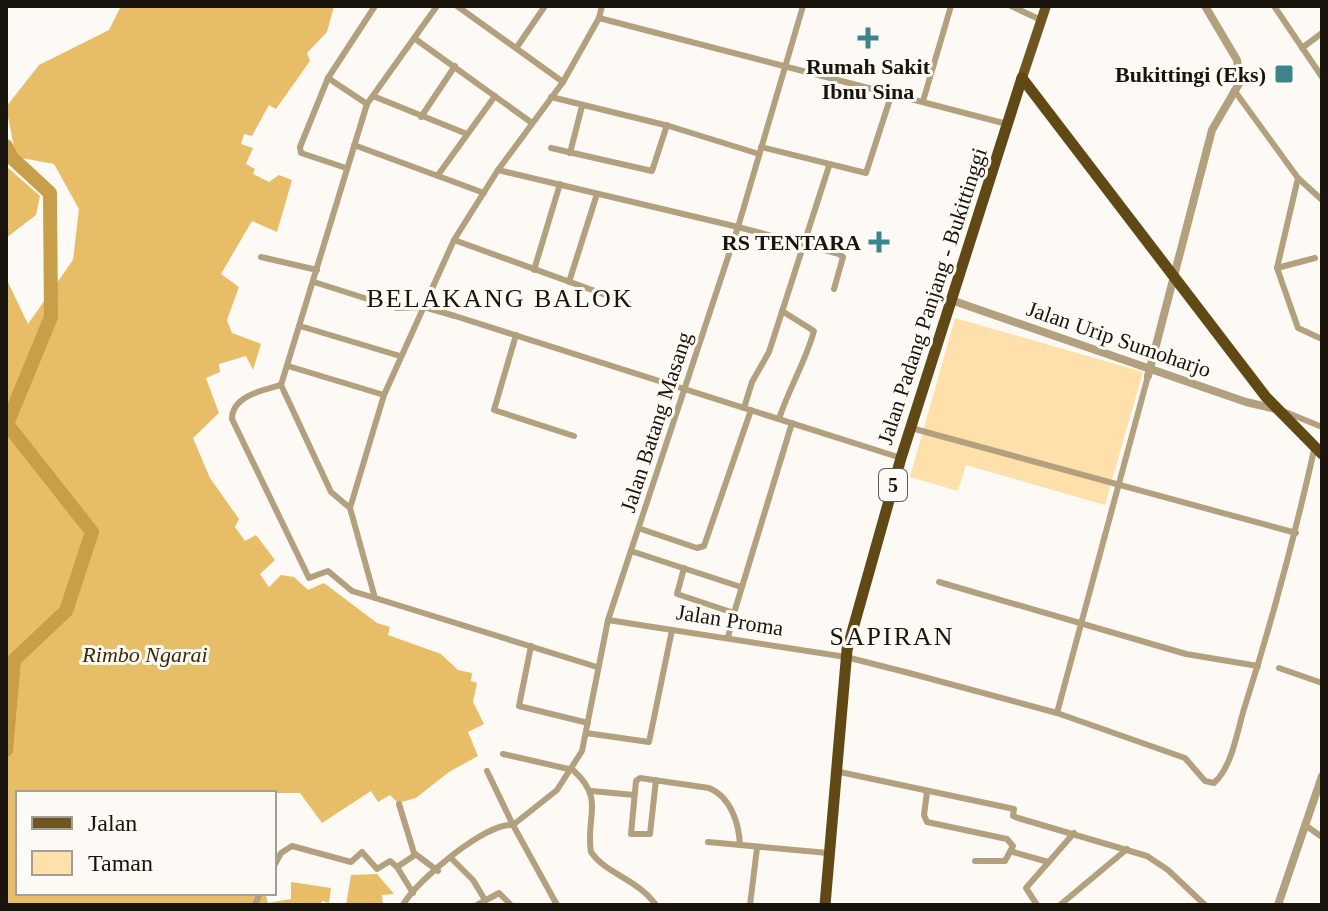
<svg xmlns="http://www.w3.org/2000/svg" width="1328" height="911" viewBox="0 0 1328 911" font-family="'Times New Roman',serif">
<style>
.green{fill:#fde0aa}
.forest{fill:#e8bd68}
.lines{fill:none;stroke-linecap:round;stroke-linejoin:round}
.river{stroke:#c99e48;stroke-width:14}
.minor{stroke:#b2a07e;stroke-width:6}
.tertiary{stroke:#b2a07e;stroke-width:8}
.primary{stroke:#6f5520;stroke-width:10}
.trunk{stroke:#614916;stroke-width:11}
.poi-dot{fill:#3d848c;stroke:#fdfaf5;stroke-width:3}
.labels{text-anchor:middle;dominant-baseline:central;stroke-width:6;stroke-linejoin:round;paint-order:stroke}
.shield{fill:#fdfaf5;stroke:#5d5a52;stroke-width:2}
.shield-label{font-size:20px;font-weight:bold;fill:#19150c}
.poi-label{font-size:22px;font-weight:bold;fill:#19150c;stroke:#fdfaf5;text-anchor:end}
.street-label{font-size:22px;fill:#19150c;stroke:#fdfaf5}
.park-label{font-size:22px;font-style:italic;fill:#3b2a03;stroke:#fdfaf5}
.quarter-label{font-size:26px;letter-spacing:2px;fill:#19150c;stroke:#fdfaf5}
</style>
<rect width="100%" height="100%" fill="#fdfaf5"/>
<path class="green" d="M955 318 1143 372 1105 505 966 465 958 491 910 477Z"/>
<g class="forest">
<path d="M121 6H334L327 32 307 53 310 61 276 109 269 105 252 136 244 134 241 144 253 148 246 164 255 169 253 174 269 182 279 175 292 180 277 232 252 221 221 274 239 287 227 320 232 333 261 344 253 370 246 356 219 364 220 372 206 378 219 413 193 438 210 478 239 519 235 527 245 541 256 535 275 560 260 574 269 587 281 575 294 577 308 590 324 583 377 623 390 627 388 635 441 654 458 670 472 673 471 681 477 683 473 702 484 724 468 732 478 756 449 772 416 798 398 803 390 795 378 802 371 791 322 823 300 793H18V893H265L268 903 291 899V882L331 888 329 903 322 901 321 905H6V278L28 324 73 260 79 209 54 164 16 157 6 107 39 65 109 30Z"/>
<path d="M6 166 40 196 36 215 6 238Z"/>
<path d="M377 874 394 894 382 895 383 905H346L351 875Z"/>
</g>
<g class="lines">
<path class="river" d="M6 146 11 157 50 193 51 317 7 424 92 532 66 611 14 660 6 750"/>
<g class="minor">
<path d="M457 6 563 82"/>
<path d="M1011 6 1041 20"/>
<path d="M1274 6 1322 77"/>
<path d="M599 18 1007 124"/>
<path d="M414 38 532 123"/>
<path d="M517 47 545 6"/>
<path d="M1302 48 1322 33"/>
<path d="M328 78 367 104"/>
<path d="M1234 90 1298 178 1277 268 1298 328 1322 339"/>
<path d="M373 96 467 134"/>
<path d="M551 97 669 126 759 154"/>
<path d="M923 101 951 6"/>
<path d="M421 117 455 66"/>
<path d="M354 145 484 193"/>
<path d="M761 147 866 173 892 93"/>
<path d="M551 148 652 171 667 125"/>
<path d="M570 153 582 106"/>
<path d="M346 168 301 153 300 147 328 78 375 6"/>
<path d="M498 170 738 227 839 254 843 257 834 289"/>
<path d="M438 175 495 96"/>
<path d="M1298 178 1322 200"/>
<path d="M454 240 628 303"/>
<path d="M261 257 317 270"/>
<path d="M1277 268 1315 258"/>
<path d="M534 270 560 184"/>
<path d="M314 282 396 308 424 307 455 316 901 458"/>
<path d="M569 282 597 194"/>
<path d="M300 326 400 356"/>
<path d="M516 335 494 410 574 436"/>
<path d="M288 366 384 395"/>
<path d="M281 385C263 390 232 396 232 419L309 578 328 571 352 591 375 598"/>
<path d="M744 408 752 382 769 352 829 166"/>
<path d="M1283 411 1322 427"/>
<path d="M779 419C789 388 805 363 814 331L782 311"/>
<path d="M911 428 1296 533"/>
<path d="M350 508 331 492 281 385 367 104 437 6"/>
<path d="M641 529 697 548 704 546 751 410"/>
<path d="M634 552 741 587"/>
<path d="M684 568 677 594 734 613 792 423"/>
<path d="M939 582 1186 654 1258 666"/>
<path d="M608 620 846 657 909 673 1057 713 1185 758 1205 781 1214 783C1232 767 1237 732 1244 709 1272 622 1295 535 1315 446"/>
<path d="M728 637 734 613"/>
<path d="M531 646 519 706 588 723"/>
<path d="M597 667 375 598 350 508 384 395 454 240 498 170 563 82 599 18 602 6"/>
<path d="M1279 668 1322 683"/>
<path d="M1057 713 1148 376"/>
<path d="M586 733 649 742 672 630"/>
<path d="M503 754 573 770C606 800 585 816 591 852 606 874 636 878 656 905"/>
<path d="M487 771 513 825 557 790 582 751 608 620 738 227 803 6"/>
<path d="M835 771 1014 809 1013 816 1018 818 1147 856 1168 870 1205 905"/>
<path d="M656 780 650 834H631L636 781 640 778 709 788C731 797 739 824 740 845"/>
<path d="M592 791 634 795"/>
<path d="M927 792 924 815 927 822 1007 839 1013 846 1005 861H975"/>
<path d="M399 804 414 853 438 871"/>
<path d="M1305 825 1322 837"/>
<path d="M708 842 828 853"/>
<path d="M1013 852 1048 862"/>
<path d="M452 859 473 880 485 900"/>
<path d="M274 866 281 853 292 846 351 862 362 852 377 869 390 861 397 867 415 855"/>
<path d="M397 867 413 893"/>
<path d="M255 905 260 893"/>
<path d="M403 905C416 881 486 822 513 825L557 905"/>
<path d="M477 905 499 893 511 905"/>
<path d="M750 905 757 848"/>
<path d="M1037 905 1026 888 1074 833"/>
<path d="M1060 905 1127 849"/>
</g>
<g class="tertiary">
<path d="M951 300 1246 402 1276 409"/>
<path d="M1148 376 1212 130 1240 82 1237 60 1205 6"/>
<path d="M1278 905 1322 776"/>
</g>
<path class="primary" d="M1022 78 1046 6"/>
<g class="trunk">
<path d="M1022 78 1266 397 1322 454"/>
<path d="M825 905 847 650 901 458 1022 78"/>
</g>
</g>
<g class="poi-dot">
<path d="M864 26h8v8h8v8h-8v8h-8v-8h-8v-8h8z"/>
<rect x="1274" y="64" width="20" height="20" rx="4"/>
<path d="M875 230h8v8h8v8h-8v8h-8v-8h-8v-8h8z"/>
</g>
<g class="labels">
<rect class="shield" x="879" y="469" width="28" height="32" rx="6"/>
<g class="shield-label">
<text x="893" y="485">5</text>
</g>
<g class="poi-label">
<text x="868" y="66" text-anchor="middle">Rumah Sakit<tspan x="868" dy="25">Ibnu Sina</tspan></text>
<text x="1266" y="74">Bukittingi (Eks)</text>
<text x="861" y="242">RS TENTARA</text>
</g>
<g class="street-label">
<text transform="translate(932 296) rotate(-72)">Jalan Padang Panjang - Bukittinggi</text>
<text transform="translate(1119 339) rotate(19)">Jalan Urip Sumoharjo</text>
<text transform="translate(656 422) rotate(-72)">Jalan Batang Masang</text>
<text transform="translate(730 620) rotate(9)">Jalan Proma</text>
</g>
<g class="park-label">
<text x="145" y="654">Rimbo Ngarai</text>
</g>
<g class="quarter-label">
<text x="500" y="298">BELAKANG BALOK</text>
<text x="892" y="636">SAPIRAN</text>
</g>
</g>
<rect width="1328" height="911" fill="none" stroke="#19150c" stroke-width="16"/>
<rect x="16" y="791" width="260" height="104" fill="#fdfaf5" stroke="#a29e98" stroke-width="2"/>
<rect x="32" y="817" width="40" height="12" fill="#6f5520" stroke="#a29e98" stroke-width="2"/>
<text x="88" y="831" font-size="24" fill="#19150c">Jalan</text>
<rect x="32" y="851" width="40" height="24" fill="#fde0aa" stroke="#a29e98" stroke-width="2"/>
<text x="88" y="871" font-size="24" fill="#19150c">Taman</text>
</svg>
